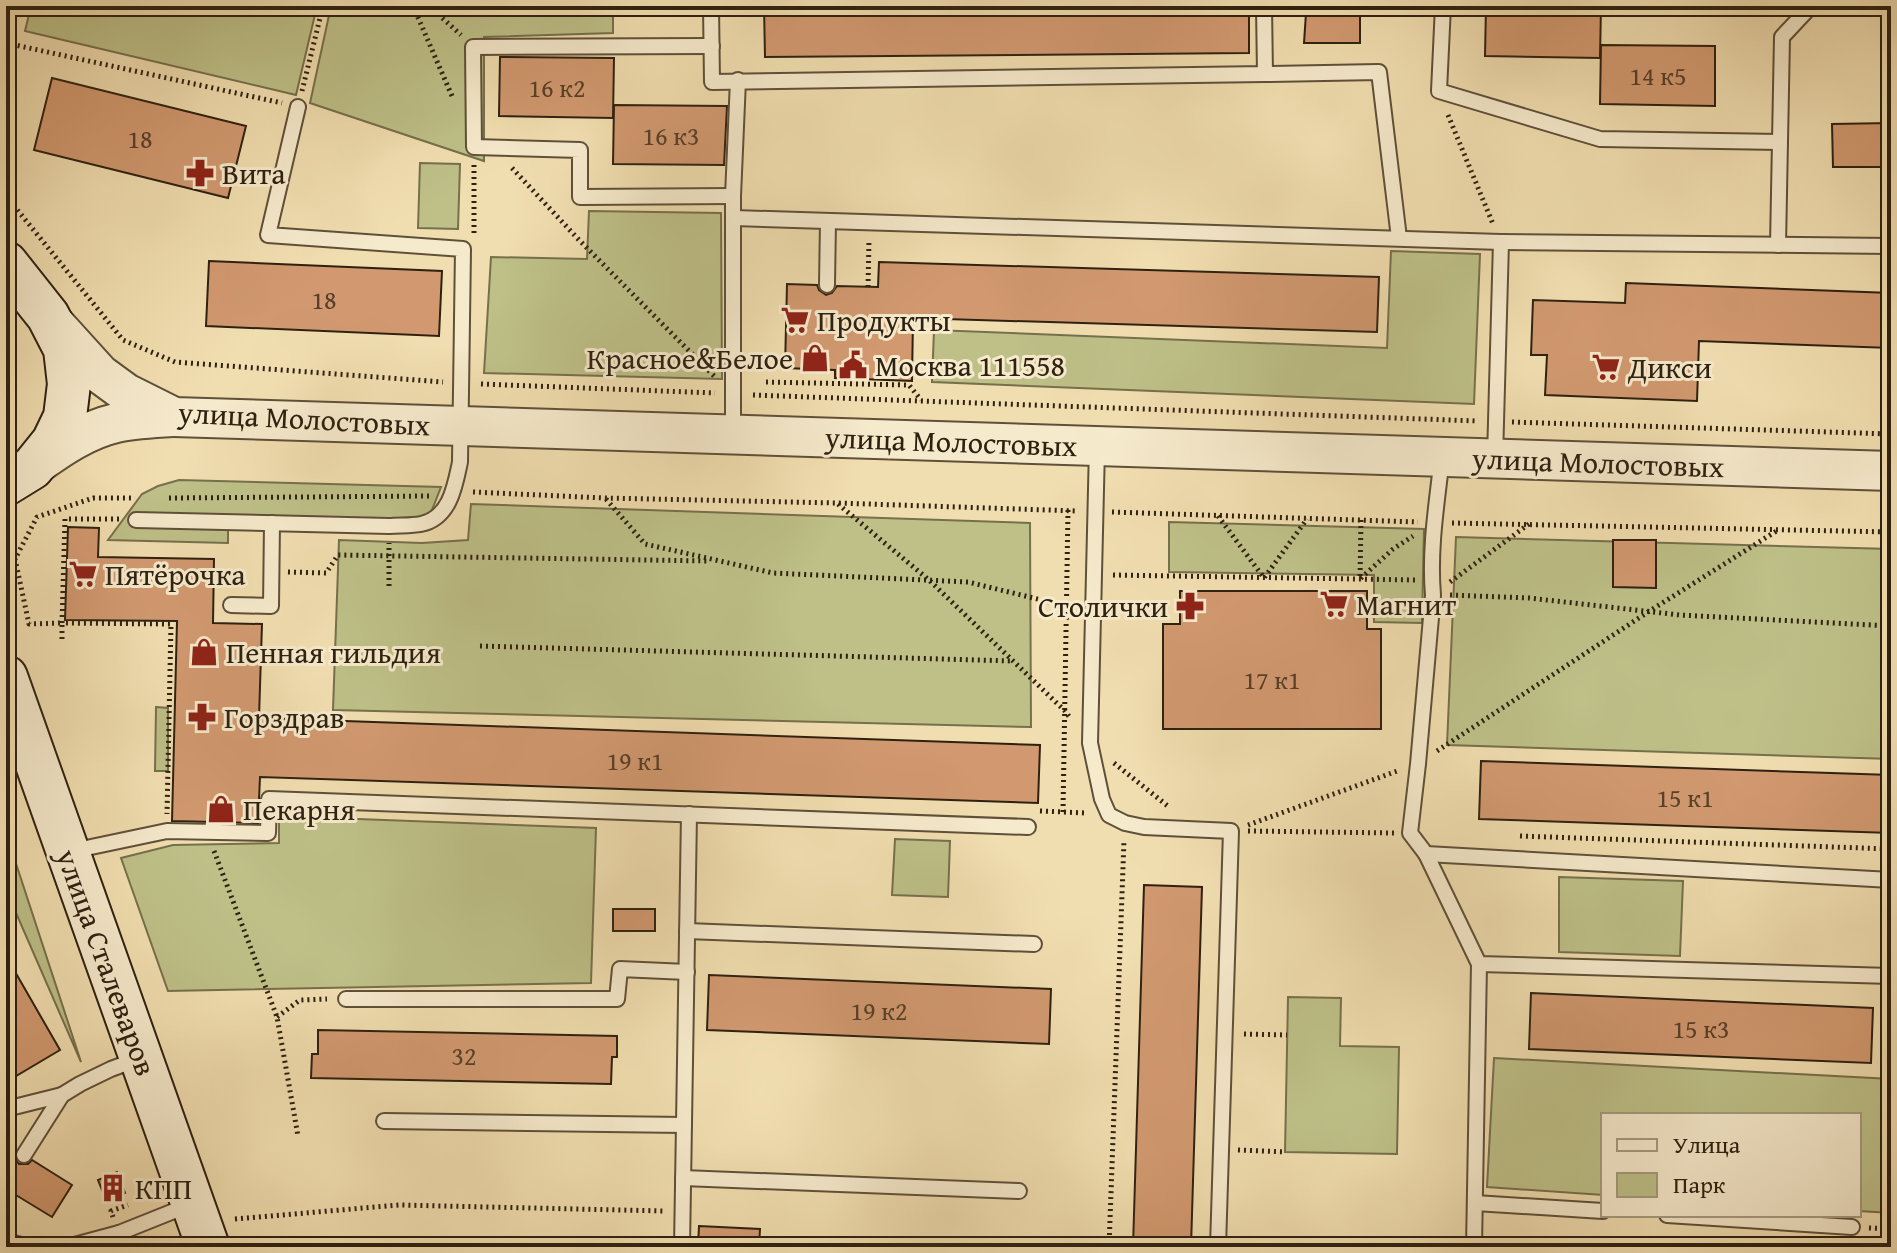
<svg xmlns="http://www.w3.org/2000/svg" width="1897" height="1253" viewBox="0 0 1897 1253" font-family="'Gentium Book Plus',serif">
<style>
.green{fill:#bec088;stroke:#76704c;stroke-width:2}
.building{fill:#d29970;stroke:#2e2111;stroke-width:2}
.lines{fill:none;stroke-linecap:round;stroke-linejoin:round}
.service-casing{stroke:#5f5039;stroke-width:18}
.tertiary-casing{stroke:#5f5039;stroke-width:42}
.secondary-casing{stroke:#2e2111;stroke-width:46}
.path{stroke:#2e2111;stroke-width:5;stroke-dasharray:2 4;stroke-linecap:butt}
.service{stroke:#f6eacc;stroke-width:14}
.tertiary{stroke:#f6eacc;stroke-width:38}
.secondary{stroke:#f6eacc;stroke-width:42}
.labels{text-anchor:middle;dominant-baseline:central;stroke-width:6;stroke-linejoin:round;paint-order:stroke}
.number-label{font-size:26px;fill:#573f29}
.poi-label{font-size:30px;fill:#2e2111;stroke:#f6eacc;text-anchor:start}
.street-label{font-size:30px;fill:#2e2111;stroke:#f6eacc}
</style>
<rect width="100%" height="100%" fill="#f1deb0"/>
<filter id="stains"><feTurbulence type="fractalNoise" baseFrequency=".0025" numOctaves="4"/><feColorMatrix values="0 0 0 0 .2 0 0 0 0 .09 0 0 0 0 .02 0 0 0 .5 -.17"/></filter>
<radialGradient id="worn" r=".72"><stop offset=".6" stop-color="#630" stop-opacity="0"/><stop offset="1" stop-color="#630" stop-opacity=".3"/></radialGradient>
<g class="green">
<path d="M31 6H317L296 95 25 31Z"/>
<path d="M331 6H613V33L484 37V161L310 103Z"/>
<path d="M420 163 460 164 458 229 418 228Z"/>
<path d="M589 211 721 213 722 379 484 373 491 257 587 259Z"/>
<path d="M1391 251 1480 254 1474 404 932 382 934 330 1387 348Z"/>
<path d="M179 480 441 487 430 515 391 521 228 518V543L108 540 142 494 158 486Z"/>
<path d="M471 504 1030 523 1031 727 333 710 339 540 422 543 468 540Z"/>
<path d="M1169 522 1424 529 1422 623 1374 622V575L1169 572Z"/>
<path d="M1456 537 1891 549V759L1447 745Z"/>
<path d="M156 707 168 708V771H155Z"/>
<path d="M279 816 596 828 591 983 168 991 121 858 173 845 279 843Z"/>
<path d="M6 833 81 1062 6 890Z"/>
<path d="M895 839 950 841 948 897 892 895Z"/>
<path d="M1559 877 1683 881 1680 956 1559 952Z"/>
<path d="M1288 997 1341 998 1340 1046 1399 1047 1397 1154 1285 1152Z"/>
<path d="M1494 1058 1891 1079V1213L1859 1211V1115H1603V1195L1487 1187Z"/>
</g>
<g class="building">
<path d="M764 6H1249V53L765 57Z"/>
<path d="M1486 6H1601L1600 58 1485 56Z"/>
<path d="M1306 13H1360V43H1304Z"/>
<path d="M1601 45 1715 46V106L1600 104Z"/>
<path d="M500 57 614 58 613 118 499 116Z"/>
<path d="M52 78 246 126 228 198 34 150Z"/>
<path d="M614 105 727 106 724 165 613 164Z"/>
<path d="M1891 123V167H1833L1832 124Z"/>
<path d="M209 261 442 271 439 336 206 326Z"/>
<path d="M879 262 1379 277 1377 332 913 318 912 381 835 378V370L785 368 787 284 817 285 819 290 826 295 832 293 837 286 878 287Z"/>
<path d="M1626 283 1891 293V348L1699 341 1697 401 1545 395 1547 355H1531L1533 300 1625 303Z"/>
<path d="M68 527 99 528 98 557 214 559 213 623 262 624 259 718 1040 745 1038 803 260 777 258 823 172 821 177 621 65 620Z"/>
<path d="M1613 540H1656V588L1613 587Z"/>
<path d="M1180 591H1367V629H1381V729H1163V624H1180Z"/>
<path d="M1481 761 1891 775V833L1479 819Z"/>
<path d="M1144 885 1202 887 1191 1247H1133Z"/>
<rect x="613" y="909" width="42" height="22"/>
<path d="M6 956 60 1050 6 1082Z"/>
<path d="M709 975 1051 989 1049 1044 707 1030Z"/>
<path d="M1531 993 1873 1008 1871 1063 1529 1049Z"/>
<path d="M318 1030 617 1036V1057H612L611 1084 311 1078 312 1054H318Z"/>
<path d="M6 1144 15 1150V1159L19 1164H28L32 1160 72 1185 52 1217 6 1189Z"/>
<path d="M117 1172 125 1193 106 1200 98 1180Z"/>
<path d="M699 1226 760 1229 759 1247H698Z"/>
</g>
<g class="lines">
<defs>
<g id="service">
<path d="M711 6 712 82 1265 74 1264 6"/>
<path d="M1443 6 1439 91 1600 139 1780 142"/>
<path d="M712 46 473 47 474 147 580 150V197L733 196"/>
<path d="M1265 74 1379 72 1399 238"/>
<path d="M734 218 1501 242 1891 246"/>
<path d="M1778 245 1782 37 1811 6"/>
<path d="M827 285 828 221"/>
<path d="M733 432V196L738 80"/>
<path d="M1097 447 1090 743 1102 799 1109 815 1125 823 1144 827 1231 831 1218 1247"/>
<path d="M1442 457C1437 502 1429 549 1433 595L1418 764 1410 833 1426 854 1891 880"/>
<path d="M1495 458 1501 242"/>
<path d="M136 520 389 526C399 525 411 526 421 524 450 518 455 486 460 462L463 249 268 235 298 107"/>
<path d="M231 605 271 606 272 523"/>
<path d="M72 851 167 831 268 833 269 799 1028 827"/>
<path d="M1426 854 1479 964 1891 976"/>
<path d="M687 931 1034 944"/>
<path d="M346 999H617L620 969 687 972"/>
<path d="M6 1107 10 1108 62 1095"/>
<path d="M384 1121 684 1125"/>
<path d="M24 1155 62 1095 80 1084 111 1069 138 1059"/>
<path d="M683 1178 1019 1191"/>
<path d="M1475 1203 1603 1211"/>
<path d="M1667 1215 1852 1227"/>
<path d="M6 1241 28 1247"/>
<path d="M67 1247 119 1233"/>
<path d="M124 1247 119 1233 189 1205"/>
<path d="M682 1247 689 814"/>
<path d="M1474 1247 1479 964"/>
</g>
<g id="tertiary">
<path d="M52 321 100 374 126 393 174 417 1891 471"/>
<path d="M36 465C61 447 86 430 116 423 135 419 155 418 174 417"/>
</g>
<g id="secondary">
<path d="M6 263 48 316 65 349 69 384 65 417 53 442 32 468 6 484"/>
<path d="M6 677 208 1247"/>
</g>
</defs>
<use href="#service" class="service-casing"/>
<use href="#tertiary" class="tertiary-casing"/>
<use href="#secondary" class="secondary-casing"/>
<g class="path">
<path d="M413 6 452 96"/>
<path d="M429 6 461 35"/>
<path d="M6 43 282 103"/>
<path d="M302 91 323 6"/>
<path d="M1448 115 1493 224"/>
<path d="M474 165V235"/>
<path d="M512 168 580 241 714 376"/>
<path d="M6 196 123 340 175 362 443 382"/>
<path d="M868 287 869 239"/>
<path d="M766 382 909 385 921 400"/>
<path d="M481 384 715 393"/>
<path d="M753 395 1478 421"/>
<path d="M1512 422 1891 434"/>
<path d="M473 492 605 498 837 503 1078 511"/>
<path d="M169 498 431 496"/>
<path d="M606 499 645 544 773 573 968 582 1066 606"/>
<path d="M838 504 929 580 1065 711 1071 719"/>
<path d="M1112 512 1418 522"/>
<path d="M1218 516 1264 578 1307 519"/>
<path d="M119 519H65L62 623 171 624 167 814"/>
<path d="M1361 520 1360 579 1393 549 1413 536"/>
<path d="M1452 523 1891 532"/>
<path d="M288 572 326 573 338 555 709 561"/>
<path d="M1113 575 1415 580"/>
<path d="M1450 582 1529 524"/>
<path d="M389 586V543"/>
<path d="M1450 595 1529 598 1680 615 1891 626"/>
<path d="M62 639V623L29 624 15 559 37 517 93 498H135"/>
<path d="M480 646 1013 661"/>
<path d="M1437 751 1648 612 1778 530"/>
<path d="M1114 763 1169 807"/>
<path d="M1040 811 1086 813"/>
<path d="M1063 812 1068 510"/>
<path d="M1248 825 1400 770"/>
<path d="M1248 831 1394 833"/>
<path d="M1520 836 1891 849"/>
<path d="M214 851 277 1017 298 1136"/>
<path d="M277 1017 300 1000 327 999"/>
<path d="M1244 1034 1287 1035"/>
<path d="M1238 1150 1285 1152"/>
<path d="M113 1217 111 1211 128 1205"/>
<path d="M235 1219 399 1205 665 1211"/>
<path d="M1869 1228 1891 1229"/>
<path d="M1109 1247 1124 840"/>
</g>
<use href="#service" class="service"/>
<use href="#tertiary" class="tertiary"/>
<use href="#secondary" class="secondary"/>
</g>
<defs>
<symbol id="pharmacy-bare" viewBox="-9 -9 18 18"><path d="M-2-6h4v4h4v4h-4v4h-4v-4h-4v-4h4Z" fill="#8f2418" stroke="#f6eacc" stroke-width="2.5" paint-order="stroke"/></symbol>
<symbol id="supermarket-bare" viewBox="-9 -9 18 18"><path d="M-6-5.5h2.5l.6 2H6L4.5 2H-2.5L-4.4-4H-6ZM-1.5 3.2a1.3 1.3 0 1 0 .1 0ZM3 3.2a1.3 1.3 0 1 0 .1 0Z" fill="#8f2418" stroke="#f6eacc" stroke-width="2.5" paint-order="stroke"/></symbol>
<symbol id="shop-bare" viewBox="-9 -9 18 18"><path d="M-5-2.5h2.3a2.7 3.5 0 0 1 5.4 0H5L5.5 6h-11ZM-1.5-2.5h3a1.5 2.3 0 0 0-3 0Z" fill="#8f2418" stroke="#f6eacc" stroke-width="2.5" paint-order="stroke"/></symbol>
<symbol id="civic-bare" viewBox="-9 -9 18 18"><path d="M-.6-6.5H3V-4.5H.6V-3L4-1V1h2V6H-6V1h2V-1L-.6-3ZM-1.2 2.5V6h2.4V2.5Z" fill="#8f2418" stroke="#f6eacc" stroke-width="2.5" paint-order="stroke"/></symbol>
<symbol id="building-bare" viewBox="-9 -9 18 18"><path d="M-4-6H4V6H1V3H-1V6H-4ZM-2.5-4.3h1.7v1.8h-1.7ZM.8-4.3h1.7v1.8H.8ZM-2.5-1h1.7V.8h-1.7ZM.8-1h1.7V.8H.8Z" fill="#8f2418" stroke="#f6eacc" stroke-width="2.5" paint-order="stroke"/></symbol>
</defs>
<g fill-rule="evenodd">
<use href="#pharmacy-bare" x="180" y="153" width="40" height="40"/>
<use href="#supermarket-bare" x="775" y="300" width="40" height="40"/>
<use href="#shop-bare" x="795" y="338" width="40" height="40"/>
<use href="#civic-bare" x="833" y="345" width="40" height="40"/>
<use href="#supermarket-bare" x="1586" y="347" width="40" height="40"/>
<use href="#supermarket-bare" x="63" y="554" width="40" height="40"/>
<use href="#supermarket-bare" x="1314" y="584" width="40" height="40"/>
<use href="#pharmacy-bare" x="1170" y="586" width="40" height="40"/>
<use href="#shop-bare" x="184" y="632" width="40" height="40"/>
<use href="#pharmacy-bare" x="182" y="697" width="40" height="40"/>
<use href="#shop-bare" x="201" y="789" width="40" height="40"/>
<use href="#building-bare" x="93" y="1168" width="40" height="40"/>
</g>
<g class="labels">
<g class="number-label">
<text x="1658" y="75">14 к5</text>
<text x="557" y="87">16 к2</text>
<text x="671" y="135">16 к3</text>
<text x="140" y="138">18</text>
<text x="324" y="299">18</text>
<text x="1272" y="679">17 к1</text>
<text x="635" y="760">19 к1</text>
<text x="1685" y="797">15 к1</text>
<text x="879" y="1010">19 к2</text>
<text x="1701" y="1028">15 к3</text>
<text x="464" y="1055">32</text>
</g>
<g class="poi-label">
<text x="222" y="173">Вита</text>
<text x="817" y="320">Продукты</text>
<text x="793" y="358" text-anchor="end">Красное&amp;Белое</text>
<text x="875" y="365">Москва 111558</text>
<text x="1628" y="367">Дикси</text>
<text x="105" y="574">Пятёрочка</text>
<text x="1356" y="604">Магнит</text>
<text x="1168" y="606" text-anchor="end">Столички</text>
<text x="226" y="652">Пенная гильдия</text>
<text x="224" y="717">Горздрав</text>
<text x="243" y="809">Пекарня</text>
<text x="135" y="1188">КПП</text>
</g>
<g class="street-label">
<text transform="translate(304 418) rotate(3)">улица Молостовых</text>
<text transform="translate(951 441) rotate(2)">улица Молостовых</text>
<text transform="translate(1598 462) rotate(2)">улица Молостовых</text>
<text transform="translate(107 962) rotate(70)">улица Сталеваров</text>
</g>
</g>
<rect width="1897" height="1253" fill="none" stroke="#f1deb0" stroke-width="32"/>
<rect x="8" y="8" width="1881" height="1237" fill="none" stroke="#2e2111" stroke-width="4"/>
<rect x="16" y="16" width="1865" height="1221" fill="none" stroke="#2e2111" stroke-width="2"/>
<rect x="1601" y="1113" width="260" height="104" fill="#f6eacc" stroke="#a69a81" stroke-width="2"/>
<rect x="1617" y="1139" width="40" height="12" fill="#f6eacc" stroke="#a69a81" stroke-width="2"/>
<text x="1673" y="1153" font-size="24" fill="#2e2111">Улица</text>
<rect x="1617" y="1173" width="40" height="24" fill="#bec088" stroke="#a69a81" stroke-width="2"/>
<text x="1673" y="1193" font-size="24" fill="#2e2111">Парк</text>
<rect width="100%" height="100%" filter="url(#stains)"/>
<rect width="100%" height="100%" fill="url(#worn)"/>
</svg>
